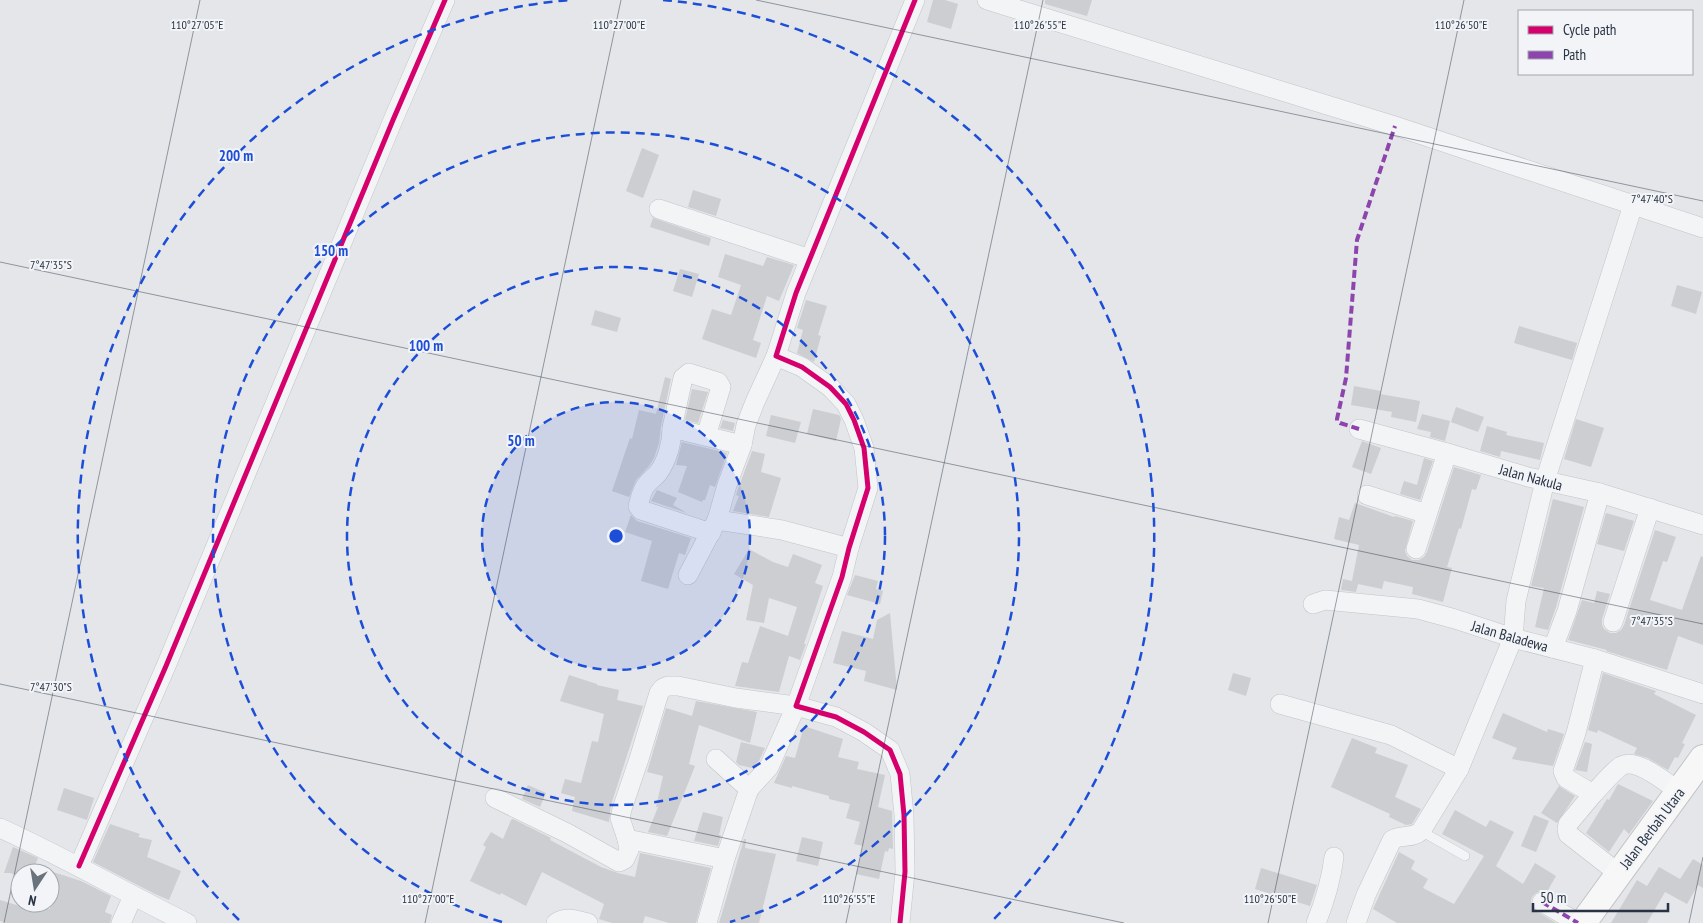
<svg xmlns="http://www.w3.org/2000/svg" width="1703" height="923" viewBox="0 0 1703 923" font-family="'PT Sans Narrow',sans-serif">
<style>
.building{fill:#ccced1}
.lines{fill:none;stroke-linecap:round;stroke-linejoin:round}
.service-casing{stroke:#c2c4c7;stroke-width:10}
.minor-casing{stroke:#c2c4c7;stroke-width:20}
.secondary-casing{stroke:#c2c4c7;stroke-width:28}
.service{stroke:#f3f4f6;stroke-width:9}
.minor{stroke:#f3f4f6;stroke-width:19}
.secondary{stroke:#f7f7f7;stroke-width:26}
.quiet{stroke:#8e44ad;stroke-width:4;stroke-dasharray:8 4;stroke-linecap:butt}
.cycleway-casing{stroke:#f2f4f8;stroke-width:8}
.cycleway{stroke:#d6006c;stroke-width:5}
.ticks{fill:none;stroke:#293343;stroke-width:1;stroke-opacity:0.45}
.ring{fill:none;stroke:#1d4ed8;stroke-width:2.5;stroke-dasharray:9 6}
.labels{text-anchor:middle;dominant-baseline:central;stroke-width:4;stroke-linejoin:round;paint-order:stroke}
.street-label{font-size:15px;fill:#293343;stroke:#f2f4f8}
.ticks-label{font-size:12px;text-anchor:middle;fill:#293343;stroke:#f2f4f8;stroke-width:4;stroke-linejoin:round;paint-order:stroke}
.centre{fill:#1d4ed8;stroke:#f2f4f8;stroke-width:2.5}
.ring-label{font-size:15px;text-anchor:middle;font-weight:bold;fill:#1d4ed8;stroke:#f2f4f8;stroke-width:4;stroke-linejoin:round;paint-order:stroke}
</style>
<rect width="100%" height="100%" fill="#e4e6e9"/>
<g class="building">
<path d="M933 0H945L958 4 951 29 927 22Z"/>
<path d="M1045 0H1092L1087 16 1045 4Z"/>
<path d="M642 148 659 155 643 198 626 191Z"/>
<path d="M693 190 721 199 716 216 688 207Z"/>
<path d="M653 218 711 238 709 246 650 227Z"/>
<path d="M725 254 763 266 767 257 794 265 779 301 767 296 753 340 761 343 756 358 702 339 712 309 731 315 741 285 718 277Z"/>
<path d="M680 269 699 274 692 297 673 291Z"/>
<path d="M1677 285 1702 292 1696 314 1671 306Z"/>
<path d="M806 300 827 306 818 335 821 336 814 362 797 353 803 330 797 328Z"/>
<path d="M595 310 621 318 617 332 591 325Z"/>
<path d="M1519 326 1577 343 1572 360 1514 343Z"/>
<path d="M665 377 671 379 661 426 659 443 654 458 649 466 636 480 629 497 612 491 630 438 632 439 639 410 656 414Z"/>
<path d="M1354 386 1381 391 1380 394 1420 401 1416 422 1391 417 1392 412 1351 405Z"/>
<path d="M692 389 708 392 698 423 685 420Z"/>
<path d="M1456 407 1484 417 1478 432 1451 422Z"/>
<path d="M813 409 839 415 841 419 836 441 807 434Z"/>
<path d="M1422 414 1450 421 1445 441 1430 437 1431 432 1417 429Z"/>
<path d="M771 415 801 422 795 443 766 436Z"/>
<path d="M1576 419 1604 428 1591 467 1564 459Z"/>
<path d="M723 420 735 423 733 431 720 428Z"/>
<path d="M1487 426 1507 432 1506 435 1544 443 1540 460 1501 451 1500 457 1480 451Z"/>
<path d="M1362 441 1381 448 1371 474 1352 467Z"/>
<path d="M682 442 727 453 715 487 710 485 705 500H703L702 502 678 492 687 466 676 465Z"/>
<path d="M752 451 765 454 761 472 781 478 769 517 733 511 739 496 736 495 738 489Z"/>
<path d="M1424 458 1433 461 1420 500 1400 494 1404 481 1417 485Z"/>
<path d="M1454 467 1481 475 1476 490 1472 489 1461 529 1459 528 1447 567 1452 568 1443 602 1412 594 1413 587 1384 581 1382 589 1358 584 1356 592 1341 590 1343 579 1352 581 1359 545 1334 539 1339 517 1349 520 1355 503 1394 517 1395 516 1413 521 1405 551 1407 556 1412 560H1419L1424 557 1427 552Z"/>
<path d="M657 490 677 498 673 505 687 513 651 501Z"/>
<path d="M1553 499 1584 507 1556 607 1548 630 1535 627 1544 588 1531 586Z"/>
<path d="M1606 513 1634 521 1624 551 1597 544Z"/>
<path d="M631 515 637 521 691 538 685 555 679 553 668 589 641 581 652 541 625 532Z"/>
<path d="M1655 530 1676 537 1667 562 1663 561 1650 600 1682 610 1701 556 1703 557V645L1678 636 1667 670 1606 651 1607 650 1568 640 1582 600 1594 603 1597 591 1610 594 1602 619V625L1604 629 1610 633H1616L1621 630 1624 625Z"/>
<path d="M749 549 773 562 788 567 793 554 822 565 815 583 823 586 804 644H806L800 660 789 656 779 692 735 686 742 662 748 663 760 626 788 636 797 607 769 598 764 623 746 620 753 585 734 574Z"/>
<path d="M855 575 878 581 876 589 883 591 880 604 847 595Z"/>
<path d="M890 613 897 690 864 681 866 671 833 663 842 631 873 639 877 620Z"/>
<path d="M1233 673 1251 678 1246 696 1228 690Z"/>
<path d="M1603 673 1656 691 1654 694 1696 715 1682 743 1685 744 1678 758 1675 757 1668 770 1648 758 1634 754 1637 748 1598 730 1597 733 1588 730Z"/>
<path d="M569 675 597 684V685L619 690 617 700 643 706 611 805 609 822 572 811 575 797 561 793 565 779 581 783 592 741 598 742 604 714 560 701Z"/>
<path d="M696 701 757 712 750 743 699 725 689 764 695 766 667 836 648 832 658 807H656L663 776 647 772 666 708 692 716Z"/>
<path d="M1503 713 1547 732 1548 729 1564 734 1553 766 1512 759 1517 748 1492 738Z"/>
<path d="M804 726 843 739 838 757 859 762 857 769 885 775 878 807 892 811 893 849 889 848 888 852 885 851 879 879 856 874 863 846 854 844 860 822 846 818 850 804 829 799V796L792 786V788L774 783 786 756 795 758Z"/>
<path d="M1352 738 1377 748 1375 753 1408 765 1395 797 1421 809 1412 824 1406 825 1389 817 1390 814 1331 787Z"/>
<path d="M741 742 765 748 759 761 752 768 739 765 736 762Z"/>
<path d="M1585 742 1592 744 1587 772 1575 770Z"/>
<path d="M1618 784 1653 801 1629 834 1624 829 1609 852 1586 833 1607 799 1609 800Z"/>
<path d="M528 785 546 793 540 807 522 799Z"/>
<path d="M1559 786 1575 796 1557 823 1541 813Z"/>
<path d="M64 788 94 798 87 820 57 810Z"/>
<path d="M1455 810 1486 827 1490 820 1514 832 1496 866 1523 884 1535 863 1556 876 1547 892 1542 891 1536 893 1532 897 1531 901 1532 907 1536 911 1556 923H1397L1373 909 1399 852 1415 861 1411 869 1428 879 1423 888 1454 904 1484 856 1442 834Z"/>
<path d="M703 812 723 817 719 835H721L718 846 694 841Z"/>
<path d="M1534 815 1549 821 1536 852 1521 846Z"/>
<path d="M513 819 551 838 550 840 601 867 618 873 635 877 640 853 711 868 696 923H669L645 916 643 923H612L599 919 604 904 542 872 526 906 501 893 500 895 470 881 486 847 483 845 491 832 503 839 511 820Z"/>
<path d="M110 824 140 834 138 837 152 840 147 857 181 871 169 900 155 894 93 862Z"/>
<path d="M802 837 823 842 818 866 796 861Z"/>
<path d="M744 839H746L745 848 776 854 759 923H719Z"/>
<path d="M13 847 38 858 32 873H20V876L10 873H4Z"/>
<path d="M1693 859 1703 865V888L1698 885 1687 904 1665 892 1647 923H1611L1637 880 1647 886 1659 867 1680 879Z"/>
<path d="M1261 868 1317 885 1310 906 1255 889Z"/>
<path d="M50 871 81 881 111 896 105 912 112 915 110 923H6L0 921V900L36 911 38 905 50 909Z"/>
</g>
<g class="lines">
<defs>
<path id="service" d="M1421 831 1465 856"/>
<g id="minor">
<path d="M987 0 1395 126 1703 228"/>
<path d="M659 209 810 259"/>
<path d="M672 428 683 378 689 373 718 382 721 387 706 436"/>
<path d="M1359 429 1447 453 1528 477 1600 493 1703 525"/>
<path d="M1367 495 1427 514"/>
<path d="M717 520 727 485 742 445 746 425 755 402 776 356"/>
<path d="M711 533 641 510 638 506C640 499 642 489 647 484 650 480 655 477 658 473 667 461 672 443 672 428L742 445"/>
<path d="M1416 549 1447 453"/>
<path d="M688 575 717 520 782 530 849 548"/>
<path d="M1313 604 1325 600 1418 609 1455 619 1513 638 1595 659 1703 694"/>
<path d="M1613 622 1650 508"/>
<path d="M1553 648 1567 611 1600 493"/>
<path d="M1595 659 1576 733 1563 771 1566 778 1593 794 1568 824 1567 829 1568 834 1618 873"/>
<path d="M1280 704 1391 735 1459 769"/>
<path d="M716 759 749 789"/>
<path d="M1593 794C1601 786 1612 772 1621 766 1637 757 1666 783 1680 792"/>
<path d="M495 798 567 833 619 862 625 859 629 850 627 839"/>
<path d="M0 828C64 857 124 892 187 923"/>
<path d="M79 866 166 666 393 120 445 0"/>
<path d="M1542 902 1578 923"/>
<path d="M121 923 133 896"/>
<path d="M556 923C567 916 577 920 588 923"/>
<path d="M707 923 725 859 749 789 769 767 796 706 736 698 678 686H668L663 688 659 693 639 759 622 809 620 818 627 839 725 859"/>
<path d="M900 923 905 872 904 815 900 774 890 750 864 732 836 717 796 706 842 577 849 548 868 488 864 448 854 420 846 404 830 387 802 367 776 356 796 293 915 0"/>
<path d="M1316 923C1325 901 1331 881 1334 857"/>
<path d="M1356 923 1366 895 1392 840C1401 834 1412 839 1421 831L1459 769 1513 638 1516 601 1545 481 1633 205"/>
</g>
<path id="secondary" d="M1583 923 1703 758"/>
</defs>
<use href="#service" class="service-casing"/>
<use href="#minor" class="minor-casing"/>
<use href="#secondary" class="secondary-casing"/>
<use href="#service" class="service"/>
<use href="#minor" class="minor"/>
<use href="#secondary" class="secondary"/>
<g class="quiet">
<path d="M1359 429 1340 423 1337 421V419L1346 378 1357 240 1395 126"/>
<path d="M1542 902 1578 923"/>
</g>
<defs>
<g id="cycleway">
<path d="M79 866 166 666 393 120 445 0"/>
<path d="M900 923 905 872 904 815 900 774 890 750 864 732 836 717 796 706 842 577 849 548 868 488 864 448 854 420 846 404 830 387 802 367 776 356 796 293 915 0"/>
</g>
</defs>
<use href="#cycleway" class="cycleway-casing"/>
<use href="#cycleway" class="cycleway"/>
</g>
<path class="ticks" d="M756 0 1703 201M0 262 1703 624M0 684 1124 923M4 923 200 0M425 923 621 0M846 923 1043 0M1268 923 1464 0M1689 923 1703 857"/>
<circle cx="616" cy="536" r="134" fill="#1d4ed8" fill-opacity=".12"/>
<g class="ring">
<circle cx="616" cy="536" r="134"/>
<circle cx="616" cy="536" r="269"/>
<path d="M502 922A403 403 0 1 1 730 922"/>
<path d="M239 920A538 538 0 0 1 569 0M663 0A538 538 0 0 1 993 920"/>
</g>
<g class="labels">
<g class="street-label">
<text transform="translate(1531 477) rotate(15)">Jalan Nakula</text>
<text transform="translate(1510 636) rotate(16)">Jalan Baladewa</text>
<text transform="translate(1652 828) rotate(-53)">Jalan Berbah Utara</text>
</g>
</g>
<g class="ticks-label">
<text x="197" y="29">110°27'05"E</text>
<text x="619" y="29">110°27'00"E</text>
<text x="1040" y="29">110°26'55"E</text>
<text x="1461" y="29">110°26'50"E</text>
<text x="1652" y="203">7°47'40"S</text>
<text x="51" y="269">7°47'35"S</text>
<text x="1652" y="625">7°47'35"S</text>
<text x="51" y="691">7°47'30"S</text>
<text x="428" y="903">110°27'00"E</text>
<text x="849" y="903">110°26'55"E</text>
<text x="1270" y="903">110°26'50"E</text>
</g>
<circle cx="616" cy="536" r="8" class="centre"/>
<g class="ring-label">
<text x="236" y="161">200 m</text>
<text x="331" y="256">150 m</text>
<text x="426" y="351">100 m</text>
<text x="521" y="446">50 m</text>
</g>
<rect x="1518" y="10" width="175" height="65" fill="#f2f4f8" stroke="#a2a7b0"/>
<rect x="1528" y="26" width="25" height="8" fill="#d6006c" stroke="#a2a7b0"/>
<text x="1563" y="35" font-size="15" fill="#293343">Cycle path</text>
<rect x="1528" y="51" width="25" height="8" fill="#8e44ad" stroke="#a2a7b0"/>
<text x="1563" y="60" font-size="15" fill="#293343">Path</text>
<g transform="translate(35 888) rotate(192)"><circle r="24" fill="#f2f4f8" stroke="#a2a7b0"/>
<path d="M0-4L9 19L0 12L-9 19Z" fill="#6a727d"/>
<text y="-8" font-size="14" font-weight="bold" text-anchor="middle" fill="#293343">N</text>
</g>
<path d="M1533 903v8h135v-8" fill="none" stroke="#293343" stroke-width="2.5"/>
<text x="1540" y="903" font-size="15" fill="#293343" stroke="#f2f4f8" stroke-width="4" paint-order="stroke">50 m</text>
</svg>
